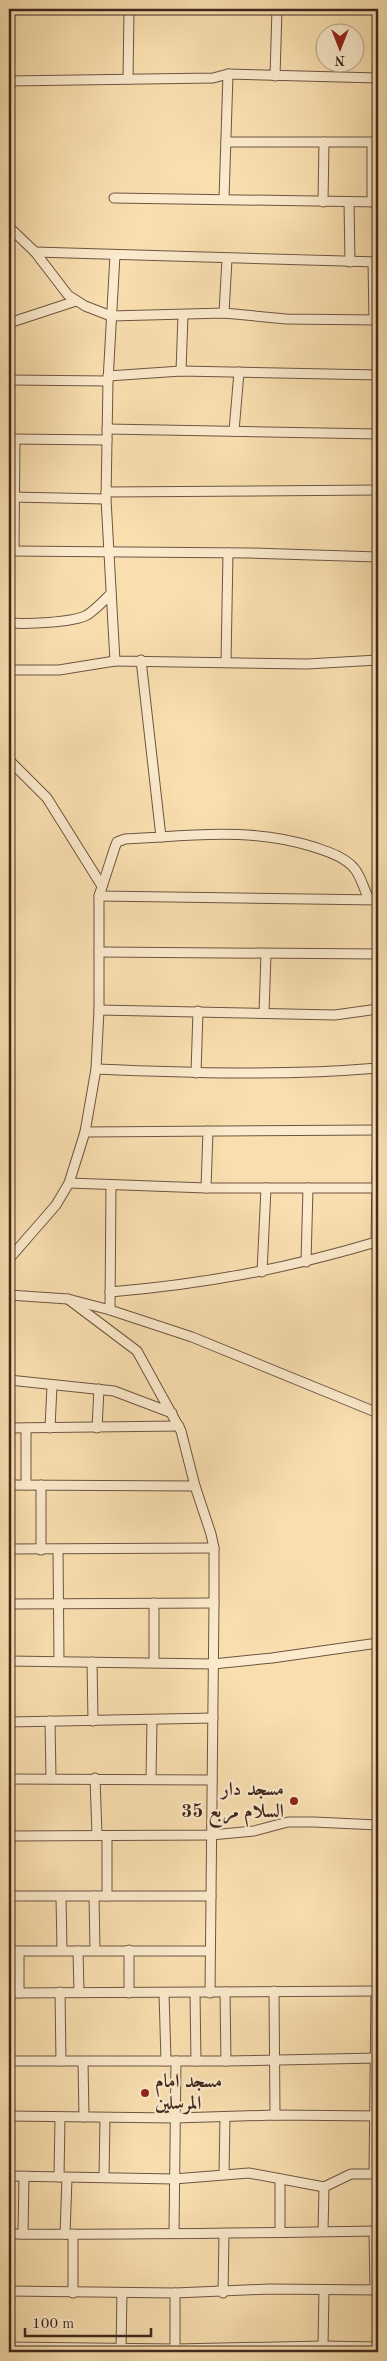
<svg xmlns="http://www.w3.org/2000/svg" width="387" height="2361" viewBox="0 0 387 2361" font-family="'Old Standard TT',Amiri,serif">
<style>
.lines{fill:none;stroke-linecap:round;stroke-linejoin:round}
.minor-casing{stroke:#6e5542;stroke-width:11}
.minor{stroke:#fbeacc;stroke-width:9}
.poi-dot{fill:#8f2418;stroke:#fbeacc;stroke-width:2}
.labels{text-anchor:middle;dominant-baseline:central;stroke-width:4.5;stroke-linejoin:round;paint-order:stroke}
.poi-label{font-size:19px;font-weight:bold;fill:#3f271d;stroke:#fbeacc;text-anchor:end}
</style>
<rect width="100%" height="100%" fill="#f9dfb0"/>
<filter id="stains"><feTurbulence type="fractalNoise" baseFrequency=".004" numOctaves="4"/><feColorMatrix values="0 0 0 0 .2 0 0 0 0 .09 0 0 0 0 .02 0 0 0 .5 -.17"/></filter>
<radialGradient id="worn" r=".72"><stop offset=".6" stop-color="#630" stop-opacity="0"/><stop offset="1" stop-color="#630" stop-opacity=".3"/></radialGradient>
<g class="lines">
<defs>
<g id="minor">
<path d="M275 76 277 9"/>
<path d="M128 79 129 9"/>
<path d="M9 81 213 78 228 74 378 78"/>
<path d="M226 142H378"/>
<path d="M372 142V202"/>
<path d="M114 198 378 202"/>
<path d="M224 199 228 74"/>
<path d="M323 202 324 142"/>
<path d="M349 202 350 262"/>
<path d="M9 227 35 252 68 295 85 306 111 316 224 313 286 319 378 320"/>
<path d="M35 252 378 262"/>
<path d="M115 255 108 381 106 499 115 661 307 664 378 660"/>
<path d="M373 262 374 320"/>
<path d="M224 313 227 259"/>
<path d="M9 323 76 301"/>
<path d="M181 371 183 315"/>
<path d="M108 376 181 371 378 375"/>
<path d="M9 380 108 381"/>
<path d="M107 429 378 434"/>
<path d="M234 431 239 372"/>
<path d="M9 439 107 440"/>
<path d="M106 492 378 490"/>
<path d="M11 497 106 499"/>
<path d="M9 551 250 553 378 557"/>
<path d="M14 551 15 439"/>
<path d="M9 623C26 624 72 623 87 615 95 610 103 601 111 594"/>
<path d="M226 662 228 553"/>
<path d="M9 670H59L115 661"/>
<path d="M9 760 47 798 102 886"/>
<path d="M161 837C213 833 264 831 314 847 328 852 343 856 354 868 361 876 364 890 369 899"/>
<path d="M99 896 378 900"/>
<path d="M99 952 378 954"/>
<path d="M99 1010 335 1015 378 1009"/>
<path d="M264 1013 266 954"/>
<path d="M96 1069C190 1073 284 1076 378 1068"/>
<path d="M196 1073 198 1011"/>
<path d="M378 1117 376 1242 378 1255"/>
<path d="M85 1132 378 1130"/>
<path d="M69 1183 206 1188H378"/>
<path d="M206 1188 208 1131"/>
<path d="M9 1259 56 1205 69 1183 85 1132 96 1069 99 1010V896L115 847 117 842 125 839 161 837 141 660"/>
<path d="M306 1262 308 1188"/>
<path d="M262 1272 266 1188"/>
<path d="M110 1292C205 1284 285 1269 376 1242"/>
<path d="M9 1295 68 1299 110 1310 192 1337 378 1413"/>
<path d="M68 1299 137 1351 181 1431 195 1486 211 1534 214 1548V1603L210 1993"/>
<path d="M110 1310 111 1185"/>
<path d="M9 1380 114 1391 172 1413"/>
<path d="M9 1428 179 1426"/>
<path d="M26 1428V1485"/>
<path d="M50 1428 52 1386"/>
<path d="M97 1428 99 1389"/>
<path d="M9 1485 195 1486"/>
<path d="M41 1485V1550"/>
<path d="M9 1549 214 1548"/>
<path d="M58 1550 59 1661"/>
<path d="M154 1603V1662"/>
<path d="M9 1604 214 1603"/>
<path d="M9 1661 213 1664 272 1658 378 1643"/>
<path d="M92 1662 93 1721"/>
<path d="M50 1721 51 1779"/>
<path d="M9 1722 213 1718"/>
<path d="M95 1778 97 1835"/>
<path d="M9 1779 212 1780"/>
<path d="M151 1779 152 1720"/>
<path d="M9 1836 211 1835 254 1831 288 1822H314L378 1825"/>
<path d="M107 1836V1896"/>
<path d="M9 1896H211"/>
<path d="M94 1896 95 1950"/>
<path d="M61 1897 62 1950"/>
<path d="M129 1950V1993"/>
<path d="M9 1951H210"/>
<path d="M19 1951V1993"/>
<path d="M78 1951 79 1992"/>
<path d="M274 1991 275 2115"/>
<path d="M60 1992 61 2061"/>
<path d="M225 1992 226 2061"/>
<path d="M9 1993 378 1991"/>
<path d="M164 1993 166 2061"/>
<path d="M195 1993 196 2061"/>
<path d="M9 2061H226L378 2058"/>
<path d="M83 2062 84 2117"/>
<path d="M9 2116 175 2118 275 2115 378 2116"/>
<path d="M224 2174 225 2117"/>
<path d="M374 2174 376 1991"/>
<path d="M9 2176 174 2179 249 2173 324 2187 351 2174H378"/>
<path d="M59 2177 60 2117"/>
<path d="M104 2177 105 2118"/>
<path d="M323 2231 324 2187"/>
<path d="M374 2231 375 2290"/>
<path d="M174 2232 176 2061"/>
<path d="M280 2232V2179"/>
<path d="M9 2234C132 2235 255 2233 378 2231"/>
<path d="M23 2234 24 2176"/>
<path d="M65 2234 67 2178"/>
<path d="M9 2291 175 2293 269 2289 378 2290"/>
<path d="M73 2293V2234"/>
<path d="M175 2293V2349"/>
<path d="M223 2293 224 2234"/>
<path d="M323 2346 324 2290"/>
<path d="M9 2347 175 2349 323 2346 378 2347"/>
<path d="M121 2349 122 2293"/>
</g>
</defs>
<use href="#minor" class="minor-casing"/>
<use href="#minor" class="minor"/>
</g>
<g class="poi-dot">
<circle cx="294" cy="1801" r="5"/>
<circle cx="145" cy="2093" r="5"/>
</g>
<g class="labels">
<g class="poi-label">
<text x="284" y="1790">مسجد دار<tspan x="284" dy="22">السلام مربع 35</tspan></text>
<text x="155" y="2082" text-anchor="start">مسجد امام<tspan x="155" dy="22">المرسلين</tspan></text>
</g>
</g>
<rect width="387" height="2361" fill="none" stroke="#f9dfb0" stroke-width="30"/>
<rect x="10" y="10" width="367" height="2341" fill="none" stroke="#3f271d" stroke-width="2.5"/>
<rect x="15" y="15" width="357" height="2331" fill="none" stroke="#3f271d"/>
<g transform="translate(340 48) rotate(180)"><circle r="24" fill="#fbeacc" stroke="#b09c86"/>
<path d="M0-4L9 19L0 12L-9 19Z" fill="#8f2418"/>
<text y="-8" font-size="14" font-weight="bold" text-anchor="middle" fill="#3f271d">N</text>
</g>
<path d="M25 2328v8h126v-8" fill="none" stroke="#3f271d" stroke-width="2.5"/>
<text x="32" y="2328" font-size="15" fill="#3f271d" stroke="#fbeacc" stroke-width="4" paint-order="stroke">100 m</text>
<rect width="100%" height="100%" filter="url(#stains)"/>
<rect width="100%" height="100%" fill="url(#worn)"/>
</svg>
